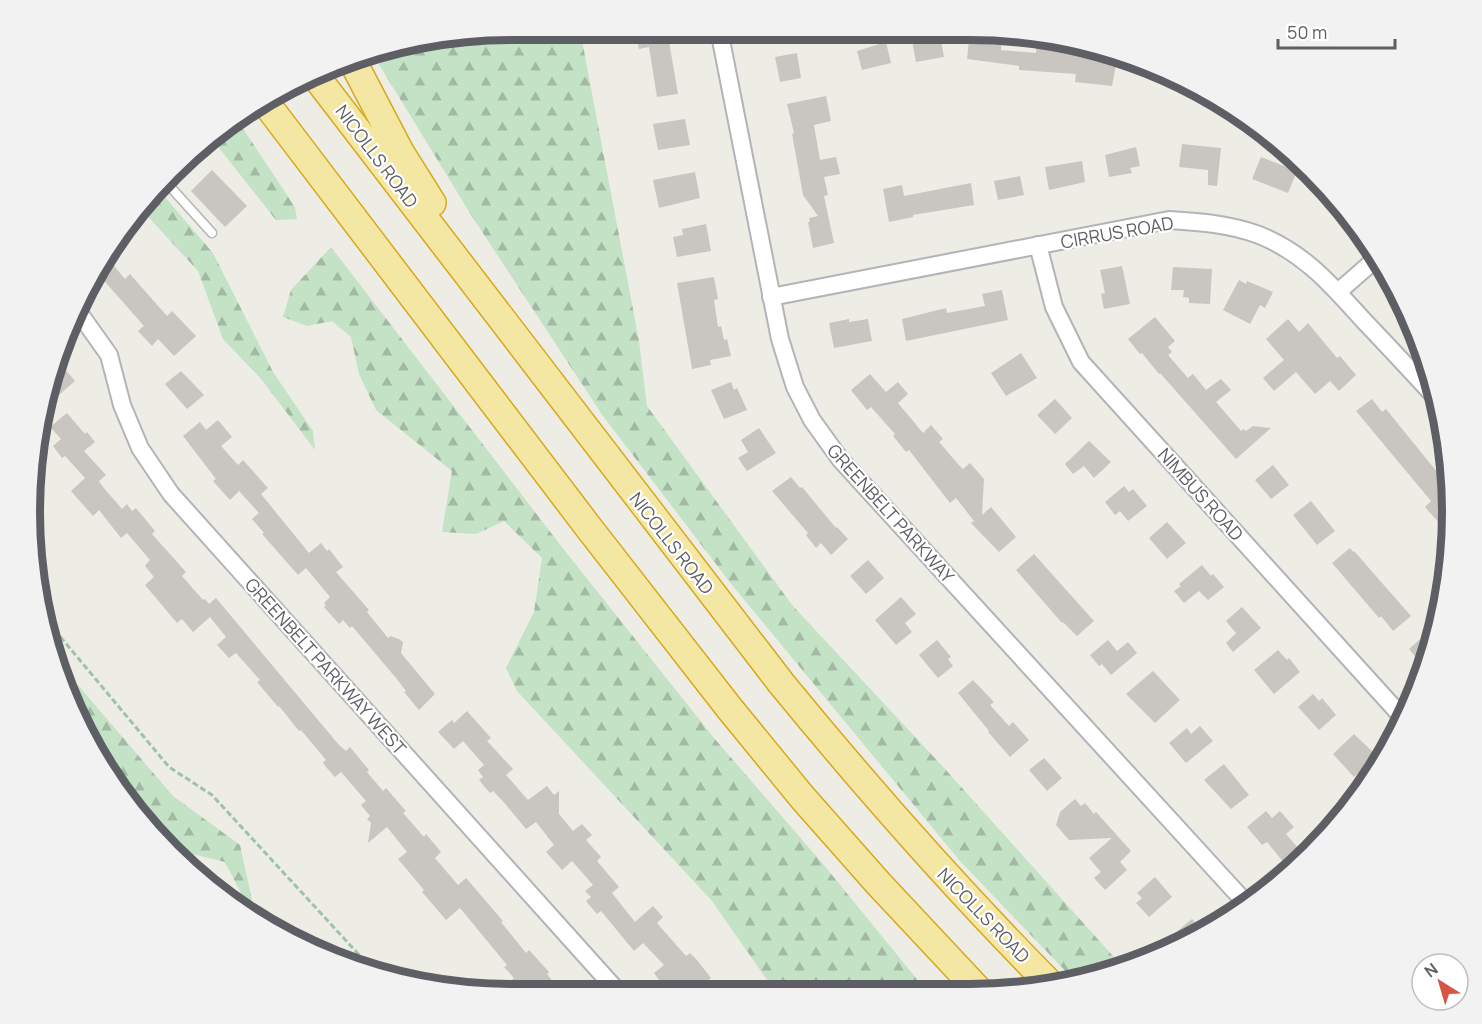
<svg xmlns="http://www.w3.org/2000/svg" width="1482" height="1024" viewBox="0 0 1482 1024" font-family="Manrope,sans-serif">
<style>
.forest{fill:url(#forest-firs)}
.building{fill:#c9c6c2}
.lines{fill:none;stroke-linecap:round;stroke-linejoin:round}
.service-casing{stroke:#b2b4b8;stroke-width:11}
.minor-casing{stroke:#b2b4b8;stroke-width:20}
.trunk-casing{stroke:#d9a819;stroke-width:30}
.path{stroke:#9ec2ab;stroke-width:3;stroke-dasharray:6 3;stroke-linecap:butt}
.service{stroke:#fff;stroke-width:8}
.minor{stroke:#fff;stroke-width:16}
.trunk{stroke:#f4e7a4;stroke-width:27}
.labels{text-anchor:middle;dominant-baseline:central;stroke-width:4.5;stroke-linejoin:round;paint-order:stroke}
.street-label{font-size:18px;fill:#5d5f64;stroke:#fff}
.rim{fill:none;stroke:#5d5f64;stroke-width:8}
</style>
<defs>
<pattern id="forest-firs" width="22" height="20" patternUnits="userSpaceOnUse" patternTransform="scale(1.5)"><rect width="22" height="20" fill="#c4e2c6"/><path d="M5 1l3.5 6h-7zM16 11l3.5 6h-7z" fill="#a2baa4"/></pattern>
</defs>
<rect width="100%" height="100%" fill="#edece5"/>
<g class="forest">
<path d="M512 30H580L639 341 647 406 792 605 945 769 1121 965 1075 981 960 861 732 585 603 416 473 218 372 53 387 47Z"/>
<path d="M236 118 295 207 297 219 276 220 212 139Z"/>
<path d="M157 188 213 253 273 372 313 431 315 450 262 380 223 339 198 271 141 209 149 194Z"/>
<path d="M331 247 565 551 714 738 823 864 929 994H777L712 901 517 691 506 668 534 612 542 558 504 521 476 534 442 532 452 471 376 410 359 374 351 337 332 321 307 326 283 317 291 290Z"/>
<path d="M59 663 173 796 240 845 252 900 246 903 225 862 184 852H170L80 725Z"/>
</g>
<g class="building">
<path d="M635 30H667L678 94 657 97 649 47 639 49Z"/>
<path d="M940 35 944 57 916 62 912 40Z"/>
<path d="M977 36 1002 40 1001 50 1036 53 1037 40 1076 44 1117 59 1112 86 1075 82 1076 74 1019 70V66L967 59 969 40 977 41Z"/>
<path d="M886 42 891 63 862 70 857 51Z"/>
<path d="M797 53 801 78 780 82 775 57Z"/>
<path d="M826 96 831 121 814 125 820 160 836 157 840 174 824 177 828 195 824 196 834 243 813 248 808 222H810L809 218 818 216 803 195 792 134 794 133 787 104Z"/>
<path d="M685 119 690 145 658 150 653 124Z"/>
<path d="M1182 144 1221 148 1217 186 1208 185V170L1179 167Z"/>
<path d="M1136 147 1140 166 1130 168 1132 173 1109 177 1105 155Z"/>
<path d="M1261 157 1297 171 1288 193 1252 179Z"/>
<path d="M1082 161 1085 182 1049 190 1045 167Z"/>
<path d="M212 170 247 206 225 227 191 191Z"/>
<path d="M695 172 700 198 659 208 653 180Z"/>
<path d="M1020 176 1024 195 998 200 994 181Z"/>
<path d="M971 183 974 205 913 215V217L889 222 883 189 902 185 904 196Z"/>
<path d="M706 224 711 251 677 257 673 237 683 235 682 229Z"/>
<path d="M109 260 125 279 130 274 167 316 172 311 196 336 174 356 158 339 152 346 138 331 144 326 99 275Z"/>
<path d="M1122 266 1130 304 1104 309 1101 294 1105 293 1100 270Z"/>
<path d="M1173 267 1212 269 1210 304 1189 303V298L1183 297 1184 290H1171Z"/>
<path d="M714 277 718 299 714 300 718 327 721 326 724 340 727 339 731 356 710 360 711 365 692 369 677 283Z"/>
<path d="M1239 280 1246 284 1247 281 1273 292 1265 308 1260 305 1250 324 1223 310Z"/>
<path d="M1002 290 1008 320 906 341 902 319 946 308 947 313 985 306 982 294Z"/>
<path d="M1155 317 1175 341 1168 347 1172 352 1168 355 1188 378 1193 374 1206 390 1221 379 1231 390 1216 402 1241 431 1243 429 1246 431 1253 426 1271 428 1236 459 1160 373 1159 374 1142 353 1140 354 1128 339Z"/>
<path d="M849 319V322L868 319 872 341 834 348 829 323Z"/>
<path d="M1288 319 1299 332 1308 323 1337 358 1340 356 1356 375 1339 391 1330 381 1315 394 1296 372 1274 391 1263 378 1284 360 1266 339Z"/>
<path d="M1021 353 1037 378 1006 396 991 373Z"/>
<path d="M58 361 75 381 59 395 51 385Z"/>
<path d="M181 371 204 395 187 409 165 384Z"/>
<path d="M870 374 886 392 898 382 908 394 898 403 923 433 931 425 943 439 939 442 958 464 963 469 970 463 984 479 982 515 991 507 1016 537 999 552 971 523 974 521 956 498 950 503 909 450 906 452 893 436 895 434 871 407 867 410 851 390Z"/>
<path d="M731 382 734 390 737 388 747 410 724 419 711 390Z"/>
<path d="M1055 399 1072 418 1055 434 1037 415Z"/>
<path d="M1372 399 1382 412 1386 409 1450 488 1452 512 1450 535 1425 507 1431 501 1356 411Z"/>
<path d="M67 413 85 434 87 432 95 442 84 451 106 475 99 481 103 487 122 509 127 504 132 511 136 508 155 531 152 534 186 572 182 576 203 600 205 599 209 604 216 598 339 745 346 751 350 747 369 770 367 772 383 791 386 788 406 811 403 813 424 837 426 834 441 852 435 858 458 885 466 878 503 921 501 922 526 953 529 950 549 972 547 974 563 994H519L509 982 514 978 504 967 507 965 460 908 446 920 422 892 424 890 398 859 407 852 387 827 368 843 371 823 367 819 370 816 361 805 366 801 341 772 335 777 325 766 323 762 326 760 301 730 299 731 279 706 278 707 257 682 260 680 236 653 229 658 217 645 226 637 210 617 193 632 182 619 177 623 145 585 154 577 145 566 150 560 127 533 121 538 99 510 93 516 71 491 85 478 65 456 62 458 53 446 61 439 50 427Z"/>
<path d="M218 420 232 437 221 446 238 465 243 460 268 488 261 494 309 553 321 543 327 551 329 549 343 567 336 572 369 610 367 612 388 638 390 636 399 639 403 642 401 653 435 694 419 710 404 692 406 691 396 678 352 626 350 628 343 620 339 624 324 607 326 605 324 603 330 597 306 568 298 575 262 534 264 533 252 519 259 513 239 491 230 500 213 481 216 479 183 436 200 422 206 430Z"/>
<path d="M759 428 776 453 747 471 738 458 748 452 741 440Z"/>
<path d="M1089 441 1111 462 1094 478 1084 466 1073 474 1065 464Z"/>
<path d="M1273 465 1289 485 1271 499 1255 480Z"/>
<path d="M791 477 800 488 802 487 836 528 837 527 848 539 831 555 821 543 816 548 806 535 808 533 772 491Z"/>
<path d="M1124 486 1129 492 1133 489 1147 506 1128 521 1120 511 1115 515 1105 502Z"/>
<path d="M1311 501 1335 531 1317 545 1293 515Z"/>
<path d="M1167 522 1186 543 1167 559 1149 538Z"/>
<path d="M1350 548 1353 552 1354 551 1411 616 1393 631 1381 616 1379 618 1332 563Z"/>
<path d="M1034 554 1094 621 1077 636 1063 622 1062 623 1016 570Z"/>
<path d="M868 560 884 578 866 594 850 576Z"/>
<path d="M1202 565 1211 576 1213 574 1224 587 1208 600 1199 591 1184 603 1174 591 1181 586 1179 584Z"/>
<path d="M901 597 916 614 905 623 912 632 896 645 875 620Z"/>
<path d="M1242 607 1261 628 1233 652 1226 643 1236 633 1226 621Z"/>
<path d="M1437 624 1424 667 1409 649Z"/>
<path d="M937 640 951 657 948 659 953 666 938 678 919 655Z"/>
<path d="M1108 640 1117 651 1128 642 1137 653 1111 675 1102 664 1099 666 1090 655Z"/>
<path d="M1278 650 1287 660 1289 658 1300 672 1274 694 1254 670Z"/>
<path d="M1153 671 1180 700 1155 723 1126 694Z"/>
<path d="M973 680 994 702 990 705 1009 726 1013 722 1029 740 1010 757 988 732 989 731 958 693Z"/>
<path d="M1313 694 1319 701 1322 698 1336 715 1319 730 1298 707Z"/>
<path d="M467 711 491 738 487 741 513 769 506 775 528 800 547 786 554 795 559 791V814L573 831 582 824 592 835 586 840 601 857 597 861 619 887 612 893 635 922 653 906 663 917 657 923 686 956 690 953 697 960 711 978 691 994H684L673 981 665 988 654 973 664 965 643 943 634 951 601 911 597 914 586 901 591 897 585 891 593 885 572 861 562 870 546 852 554 845 536 822 526 829 502 800 493 791 490 793 479 780 483 777 478 770 484 765 463 741 454 749 438 732 452 720 454 723Z"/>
<path d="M1200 726 1213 741 1186 763 1169 743 1187 728 1191 734Z"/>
<path d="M1354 734 1377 756 1354 777 1333 754Z"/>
<path d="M1044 758 1062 778 1047 791 1029 770Z"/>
<path d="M1224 764 1249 795 1231 809 1204 780Z"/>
<path d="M1075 799 1081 806 1085 803 1094 814 1096 812 1131 851 1120 862 1127 870 1105 890 1094 878 1101 872 1089 858 1112 838 1069 840 1056 825 1060 812Z"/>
<path d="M1266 811 1272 818 1280 811 1294 827 1286 834 1306 857 1289 869 1267 842 1262 845 1247 827Z"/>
<path d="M1155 877 1172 897 1149 917 1136 903 1142 898 1137 893Z"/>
<path d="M1192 919 1202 931 1184 944 1175 933Z"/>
</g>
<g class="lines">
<defs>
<path id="service" d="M165 181 212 233"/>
<g id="minor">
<path d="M719 30 780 339 795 387 812 420 840 459 1244 901"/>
<path d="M1038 245 1054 307 1081 362 1404 719"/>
<path d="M1338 292 1378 257"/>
<path d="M771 297 1169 220C1200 222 1230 224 1259 235 1306 254 1332 286 1365 322 1389 347 1413 373 1437 399"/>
<path d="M77 310 109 355 122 405 140 448 171 494 620 994"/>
</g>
<g id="trunk">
<path d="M353 62 400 152 432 203"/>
<path d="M317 78 781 683C867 788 956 889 1052 986"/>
<path d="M265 102 589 528 730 709 802 797 878 883 981 993"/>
</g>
</defs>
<use href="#service" class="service-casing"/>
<use href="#minor" class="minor-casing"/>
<use href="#trunk" class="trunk-casing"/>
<path class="path" d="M43 616 169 767 212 795 374 971"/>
<use href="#service" class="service"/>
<use href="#minor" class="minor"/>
<use href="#trunk" class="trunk"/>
</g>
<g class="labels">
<g class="street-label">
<text transform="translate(377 156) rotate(53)">NICOLLS ROAD</text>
<text transform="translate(1117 232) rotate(-10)">CIRRUS ROAD</text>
<text transform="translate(1201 494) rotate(48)">NIMBUS ROAD</text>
<text transform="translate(891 513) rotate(48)">GREENBELT PARKWAY</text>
<text transform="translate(672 543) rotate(52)">NICOLLS ROAD</text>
<text transform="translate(326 666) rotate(48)">GREENBELT PARKWAY WEST</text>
<text transform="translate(984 915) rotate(46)">NICOLLS ROAD</text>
</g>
</g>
<path d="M0 0H1482V1024H0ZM512 40H970A472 472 0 0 1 1442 512V512A472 472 0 0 1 970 984H512A472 472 0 0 1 40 512V512A472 472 0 0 1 512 40Z" fill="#f2f2f3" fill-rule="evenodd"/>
<path class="rim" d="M512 40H970A472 472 0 0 1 1442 512V512A472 472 0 0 1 970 984H512A472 472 0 0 1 40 512V512A472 472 0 0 1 512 40Z"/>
<g transform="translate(1440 982) rotate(323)"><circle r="28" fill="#ffffff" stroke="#bebfc1" stroke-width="1.5"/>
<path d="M0-4.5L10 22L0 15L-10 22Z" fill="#d65642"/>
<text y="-9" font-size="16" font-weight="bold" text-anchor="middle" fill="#5d5f64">N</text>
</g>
<path d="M1278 39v9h117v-9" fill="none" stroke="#5d5f64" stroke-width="3"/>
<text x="1287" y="39" font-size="18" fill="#5d5f64" stroke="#ffffff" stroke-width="4.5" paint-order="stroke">50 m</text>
</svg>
